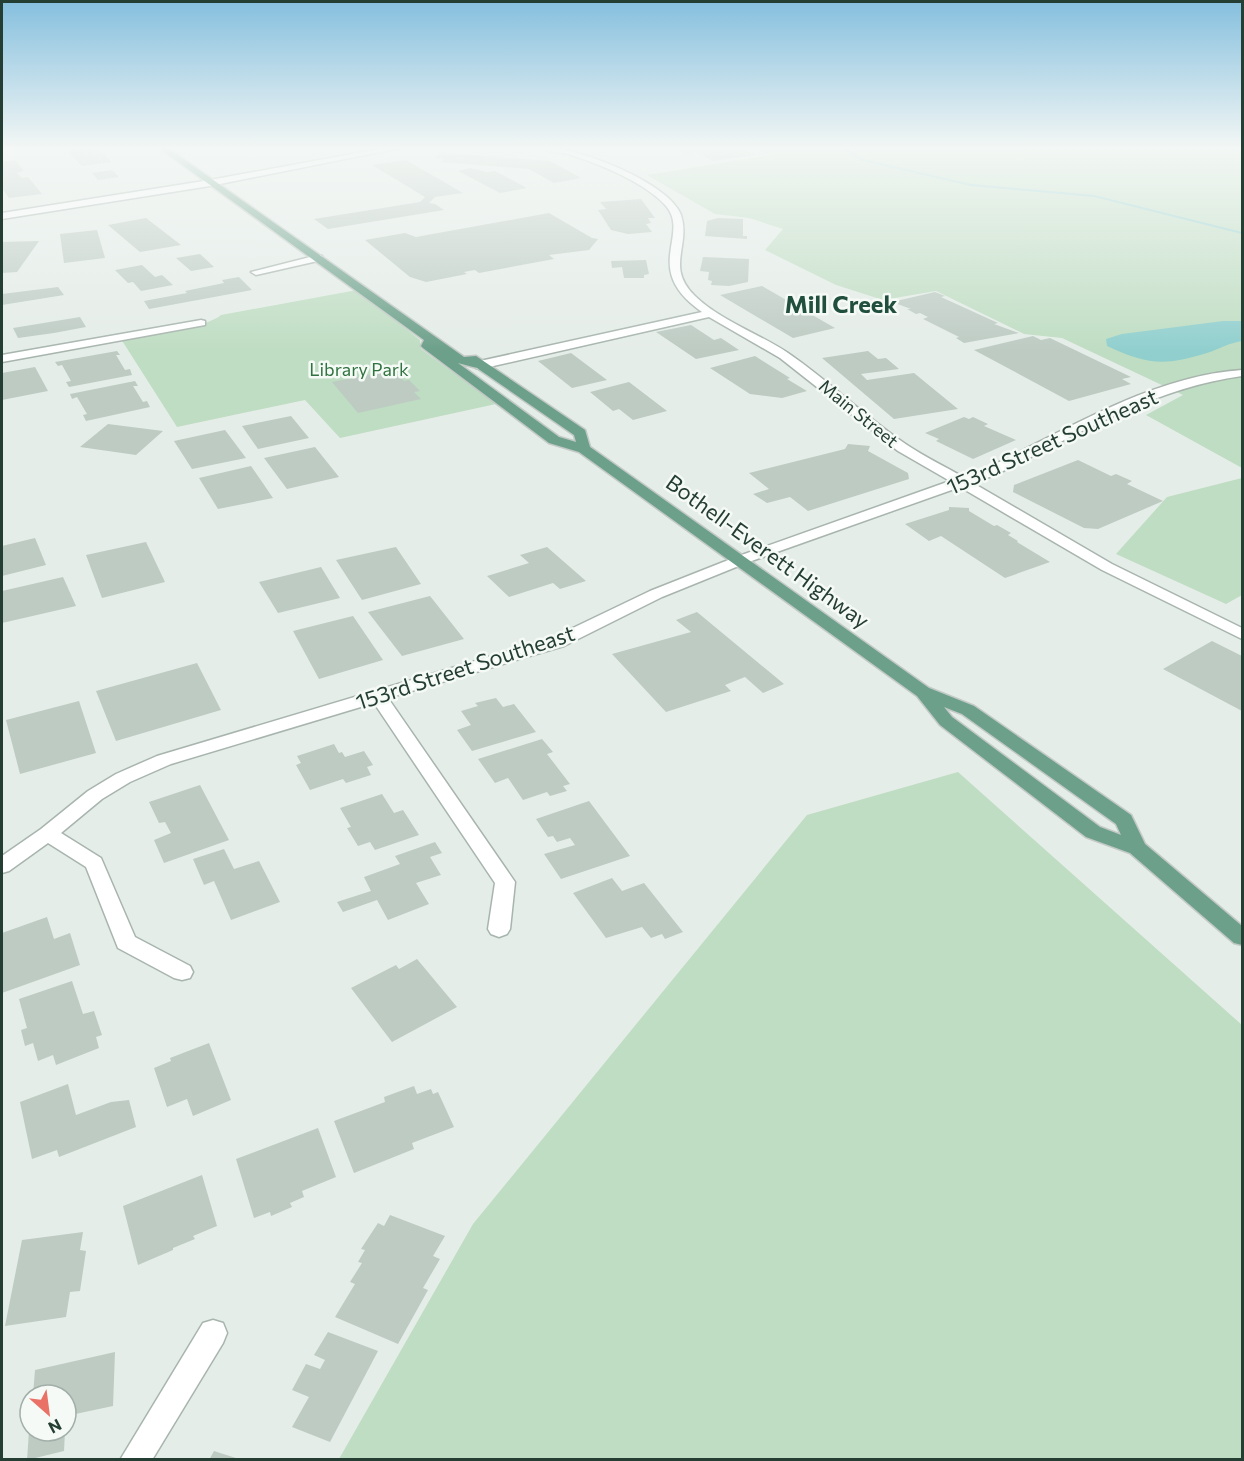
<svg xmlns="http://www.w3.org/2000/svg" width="1244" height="1461" viewBox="0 0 1244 1461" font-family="Commissioner,sans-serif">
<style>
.green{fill:#bfddc2}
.water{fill:#90cfce}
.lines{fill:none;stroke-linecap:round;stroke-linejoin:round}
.stream{fill:#90cfce;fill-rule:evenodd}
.building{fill:#bdcbc3}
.minor-casing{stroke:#a8b5ae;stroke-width:3}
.tertiary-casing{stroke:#a8b5ae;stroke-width:3}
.primary-casing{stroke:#c2c9c6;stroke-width:3}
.minor{fill:#fff;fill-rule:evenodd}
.tertiary{fill:#fff;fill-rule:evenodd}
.primary{fill:#6ca08a;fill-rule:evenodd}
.labels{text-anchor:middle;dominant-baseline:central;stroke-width:5;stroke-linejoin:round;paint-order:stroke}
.far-park-label{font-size:18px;fill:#317340;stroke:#f5faf7}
.far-street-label{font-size:18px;fill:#253e33;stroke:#f5faf7}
.street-label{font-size:22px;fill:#253e33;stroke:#f5faf7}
.far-district-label{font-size:24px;font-weight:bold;fill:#214f3d;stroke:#f5faf7}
</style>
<rect width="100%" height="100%" fill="#e5ede8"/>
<g class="green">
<path d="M755 148H1242V468L1146 415 1183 395 1062 338 1024 334 936 291 883 300 836 285 765 250 783 229 749 218 715 214 647 175 770 155Z"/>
<path d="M357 290 420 340 421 349 496 404 340 438 305 400 177 427 121 339C141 336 209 327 221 315Z"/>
<path d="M1242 478V595L1226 604 1116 554 1167 497Z"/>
<path d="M958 772 1242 1025V1459H339L473 1224 807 815Z"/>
</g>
<path class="water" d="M1223 321H1242V341C1229 343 1219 349 1207 353 1164 366 1148 365 1107 346L1106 339 1122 334Z"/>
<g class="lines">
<path class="stream" d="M840 148H843L864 159 971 184 1094 195 1242 232V234L1094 197 971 186 862 161Z"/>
</g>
<g class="building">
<path d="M64 148H97L112 162 82 166Z"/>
<path d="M675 148H745L754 155 713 161 696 152 686 154Z"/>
<path d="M442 153 550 161 581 178 554 183 529 169 440 162 444 159 434 158Z"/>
<path d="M15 160 24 171 17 173 22 178 28 177 42 194 9 198 2 188V162Z"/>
<path d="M406 160 463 193 435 197 429 203 435 204 444 210 328 229 314 219 420 202 425 197 372 165Z"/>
<path d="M470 168 487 172 495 171 527 188 500 193 458 171Z"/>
<path d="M112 170 119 177 98 180 92 173Z"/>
<path d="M641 199 655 218H648L651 223 646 224 652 232 628 234 611 230 598 210 606 209 600 202Z"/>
<path d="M549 213 592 238 598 239 589 250 549 255 554 259 479 273 475 270 464 272 467 274 426 282 410 277 365 240 405 233 416 237Z"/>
<path d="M146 218 181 245 140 252 108 225Z"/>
<path d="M718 218 743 219V236H747V239L705 236 707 221Z"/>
<path d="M97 230 105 258 64 263 60 234Z"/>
<path d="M39 241 17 272 2 273V242Z"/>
<path d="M200 254 214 267 191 271 176 258Z"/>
<path d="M703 257 749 259 748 282 729 286 711 285 712 281 708 280 709 272 700 271Z"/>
<path d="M646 260 649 274 644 275V278H624L622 267 612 268 611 261Z"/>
<path d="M142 265 155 277 162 275 173 285 141 291 133 282 128 283 115 270Z"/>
<path d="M239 277 252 290 149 309 144 301 187 293 185 291 224 283 222 280Z"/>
<path d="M762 286 835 328 793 338 720 295Z"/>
<path d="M58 287 64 295 2 305V294Z"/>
<path d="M935 292 945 296 941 297 998 323 994 324 1019 333 964 343 956 338 959 337 923 319 928 317 920 313 916 314 907 309H911L892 302Z"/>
<path d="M80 317 86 327 54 333 18 338 13 328Z"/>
<path d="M691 325 714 340 721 338 739 350 696 359 656 332Z"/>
<path d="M1033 336 1041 340 1050 338 1131 377 1122 379 1131 384 1069 401 974 350Z"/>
<path d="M117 351 120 355H116L125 370 130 369 132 375 69 387 66 382 71 381 62 365 58 366 55 362Z"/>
<path d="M868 351 878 359 886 358 899 369 861 374 867 380 914 373 958 409 894 419 822 358Z"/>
<path d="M571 353 607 380 572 388 538 361Z"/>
<path d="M755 356 790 378 787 379 807 391 782 398 750 394 710 368Z"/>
<path d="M35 367 48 391 2 400V373Z"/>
<path d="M393 370 404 381 409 380 420 391 414 392 421 399 358 413 332 382Z"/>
<path d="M135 381 138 386H133L143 402 147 401 150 407 86 421 83 415 87 414 77 397 72 399 70 394Z"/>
<path d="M629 382 667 411 633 420 619 409 613 411 590 392Z"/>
<path d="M291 416 309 438 258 449 242 426Z"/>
<path d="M964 417 969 419 973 417 988 424 984 426 1016 440 973 459 936 441 939 439 925 433Z"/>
<path d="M108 424 163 431 136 455 80 447Z"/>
<path d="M225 430 246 458 192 469 174 441Z"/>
<path d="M848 444 870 446 868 451 908 473 909 479 808 511 790 497 767 503 753 494 769 489 749 473 845 449Z"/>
<path d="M315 447 339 477 287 489 264 458Z"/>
<path d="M1078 460 1111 476 1116 474 1132 481 1127 484 1163 501 1098 529 1084 528 1013 492 1014 485Z"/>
<path d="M251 466 273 498 218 509 199 478Z"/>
<path d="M949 507 969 508V511L994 526 997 525 1011 533 1008 535 1018 541 1017 542 1050 562 1005 578 941 536 929 541 905 524 949 510Z"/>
<path d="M35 538 46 565 2 576V546Z"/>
<path d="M146 542 165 582 102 598 86 555Z"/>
<path d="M396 547 421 584 362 600 336 560Z"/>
<path d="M547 547 586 581 560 589 553 583 509 597 487 576 529 563 520 555Z"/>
<path d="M321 567 340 598 278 613 259 582Z"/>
<path d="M63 577 76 606 2 623V591Z"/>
<path d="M430 596 464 639 402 656 368 612Z"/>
<path d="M697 612 784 684 763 693 745 677 725 685 731 691 666 712 612 654 691 632 676 620Z"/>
<path d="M353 616 383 660 319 679 293 631Z"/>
<path d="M1212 641 1242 656V711L1163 669Z"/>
<path d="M197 663 221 710 116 741 96 691Z"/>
<path d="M496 698 503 707 514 704 536 732 472 751 457 730 471 725 461 711 478 706 475 703Z"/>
<path d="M79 701 96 753 20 774 6 720Z"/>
<path d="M542 739 553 752 547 754 570 784 563 786 567 791 550 796 547 792 523 800 508 778 495 783 478 759Z"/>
<path d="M334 744 339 753 342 752 345 757 364 751 373 765 367 767 371 775 346 783 343 779 310 790 296 765 301 763 297 756Z"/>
<path d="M200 785 229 840 164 863 154 840 171 833 165 822 159 823 149 802Z"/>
<path d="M382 794 394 813 403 810 419 835 375 850 370 842 358 846 347 828 351 827 340 808Z"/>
<path d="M589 801 630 856 561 879 544 854 575 845 570 838 557 842 553 836 548 837 536 819Z"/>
<path d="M435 842 442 853 430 857 441 875 416 883 429 904 388 920 377 900 343 912 337 902 371 891 364 877 400 864 395 856Z"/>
<path d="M224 849 234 869 259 861 280 902 231 920 214 881 204 885 193 859Z"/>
<path d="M612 878 622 891 644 883 683 932 665 939 662 934 651 938 642 927 606 938 573 893Z"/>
<path d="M47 917 54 939 70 933 80 965 2 993V933Z"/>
<path d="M417 959 457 1007 392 1042 351 988 396 965 399 969Z"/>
<path d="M72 981 83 1014 94 1011 102 1035 96 1037 99 1048 56 1065 53 1055 38 1061 33 1043 25 1046 21 1030 27 1028 19 999Z"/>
<path d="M209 1043 231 1100 193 1116 187 1099 167 1107 154 1068 171 1061 170 1058Z"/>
<path d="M68 1084 76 1115 111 1102 129 1100 136 1127 59 1157 57 1150 32 1159 20 1102Z"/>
<path d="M414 1086 417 1094 431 1089 433 1094 438 1092 454 1127 412 1143 414 1149 354 1173 334 1121 385 1102 384 1097Z"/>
<path d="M318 1128 336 1177 302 1191 304 1197 290 1203 292 1207 271 1216 270 1212 254 1218 236 1159Z"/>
<path d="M202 1175 217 1226 193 1236 195 1239 173 1248V1250L138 1265 123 1206Z"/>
<path d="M390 1215 445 1236 433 1256 440 1259 423 1288 428 1290 398 1344 335 1317 355 1284 350 1282 362 1263 358 1262 365 1250 361 1249 378 1223 384 1226Z"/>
<path d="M83 1232 80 1250 86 1251 80 1291 70 1292 66 1317 5 1326 22 1240Z"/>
<path d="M328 1332 378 1351 330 1442 292 1427 309 1397 292 1390 306 1364 320 1369 325 1360 314 1355Z"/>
<path d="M115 1352 113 1406 66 1416V1395H33L35 1370Z"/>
<path d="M29 1431H65L64 1451 27 1460Z"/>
<path d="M214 1451 239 1459V1460H209Z"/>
</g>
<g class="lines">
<defs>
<g id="minor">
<path d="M542 148C574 145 670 183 681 215 691 246 665 267 695 296 721 321 758 333 788 353 829 381 865 417 907 445 925 457 944 466 963 477L985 469C1065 431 1152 376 1242 370V376C1153 388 1075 436 995 475L973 483 1112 564 1242 628V639L1102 570 960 487 746 563 662 597 564 646 388 698 515 882 510 929 507 934 499 937 491 934 488 929 495 883 374 703 171 764 130 782 102 799 61 833 101 858 135 937 190 966 193 972 190 978 182 980 174 978 118 948 86 867 48 843 9 871 2 873V856L41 829 88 791 116 774 157 756 552 638 650 591 736 557 950 481 898 451 780 358 709 317 480 369 476 368 474 365 480 361 702 312C640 269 691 235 666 206 646 183 598 163 568 154 560 152 549 153 542 148Z"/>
<path d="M318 255 322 256V260L256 275 251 272Z"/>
<path d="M201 320 205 321V325L2 362V355Z"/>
<path d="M213 1320 223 1323 227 1333 223 1343 152 1460H120L203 1323Z"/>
</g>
<path id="tertiary" d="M385 148H400L210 186 2 219V213L210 180Z"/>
<path id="primary" d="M159 148H168L464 357 476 356 585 430 590 447 929 688 974 706 1131 815 1145 844 1242 926V945L1234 943 1130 853 1086 837 940 725 917 696 579 452 549 443 423 348 421 346 424 340ZM458 363 477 368 574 435 576 442 559 437ZM944 707 962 714 1116 824 1121 835 1100 827 952 717Z"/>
</defs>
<use href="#minor" class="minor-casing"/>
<use href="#tertiary" class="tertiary-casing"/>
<use href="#primary" class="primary-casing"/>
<use href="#minor" class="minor"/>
<use href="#tertiary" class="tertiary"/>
<use href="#primary" class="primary"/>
</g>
<linearGradient id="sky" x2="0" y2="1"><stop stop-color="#85bfde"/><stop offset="0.42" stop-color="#f3f7f5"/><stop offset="1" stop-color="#f3f7f5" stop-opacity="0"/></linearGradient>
<rect width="1244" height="352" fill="url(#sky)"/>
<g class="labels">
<g class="far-park-label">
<text x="359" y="369">Library Park</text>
</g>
<g class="far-street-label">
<text transform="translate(859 413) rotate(39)">Main Street</text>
</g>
<g class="street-label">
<text transform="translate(1052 441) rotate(-24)">153rd Street Southeast</text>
<text transform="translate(768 551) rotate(36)">Bothell-Everett Highway</text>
<text transform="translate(465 667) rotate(-18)">153rd Street Southeast</text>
</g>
<g class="far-district-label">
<text x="841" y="303">Mill Creek</text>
</g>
</g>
<rect width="1244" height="1461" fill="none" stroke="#253e33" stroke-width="6"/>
<g transform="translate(48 1413) rotate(152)"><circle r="28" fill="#f5faf7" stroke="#a2afa9" stroke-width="1.5"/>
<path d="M0-4.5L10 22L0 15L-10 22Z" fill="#ea7166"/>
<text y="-9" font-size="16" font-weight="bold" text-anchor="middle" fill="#253e33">N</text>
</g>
</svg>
